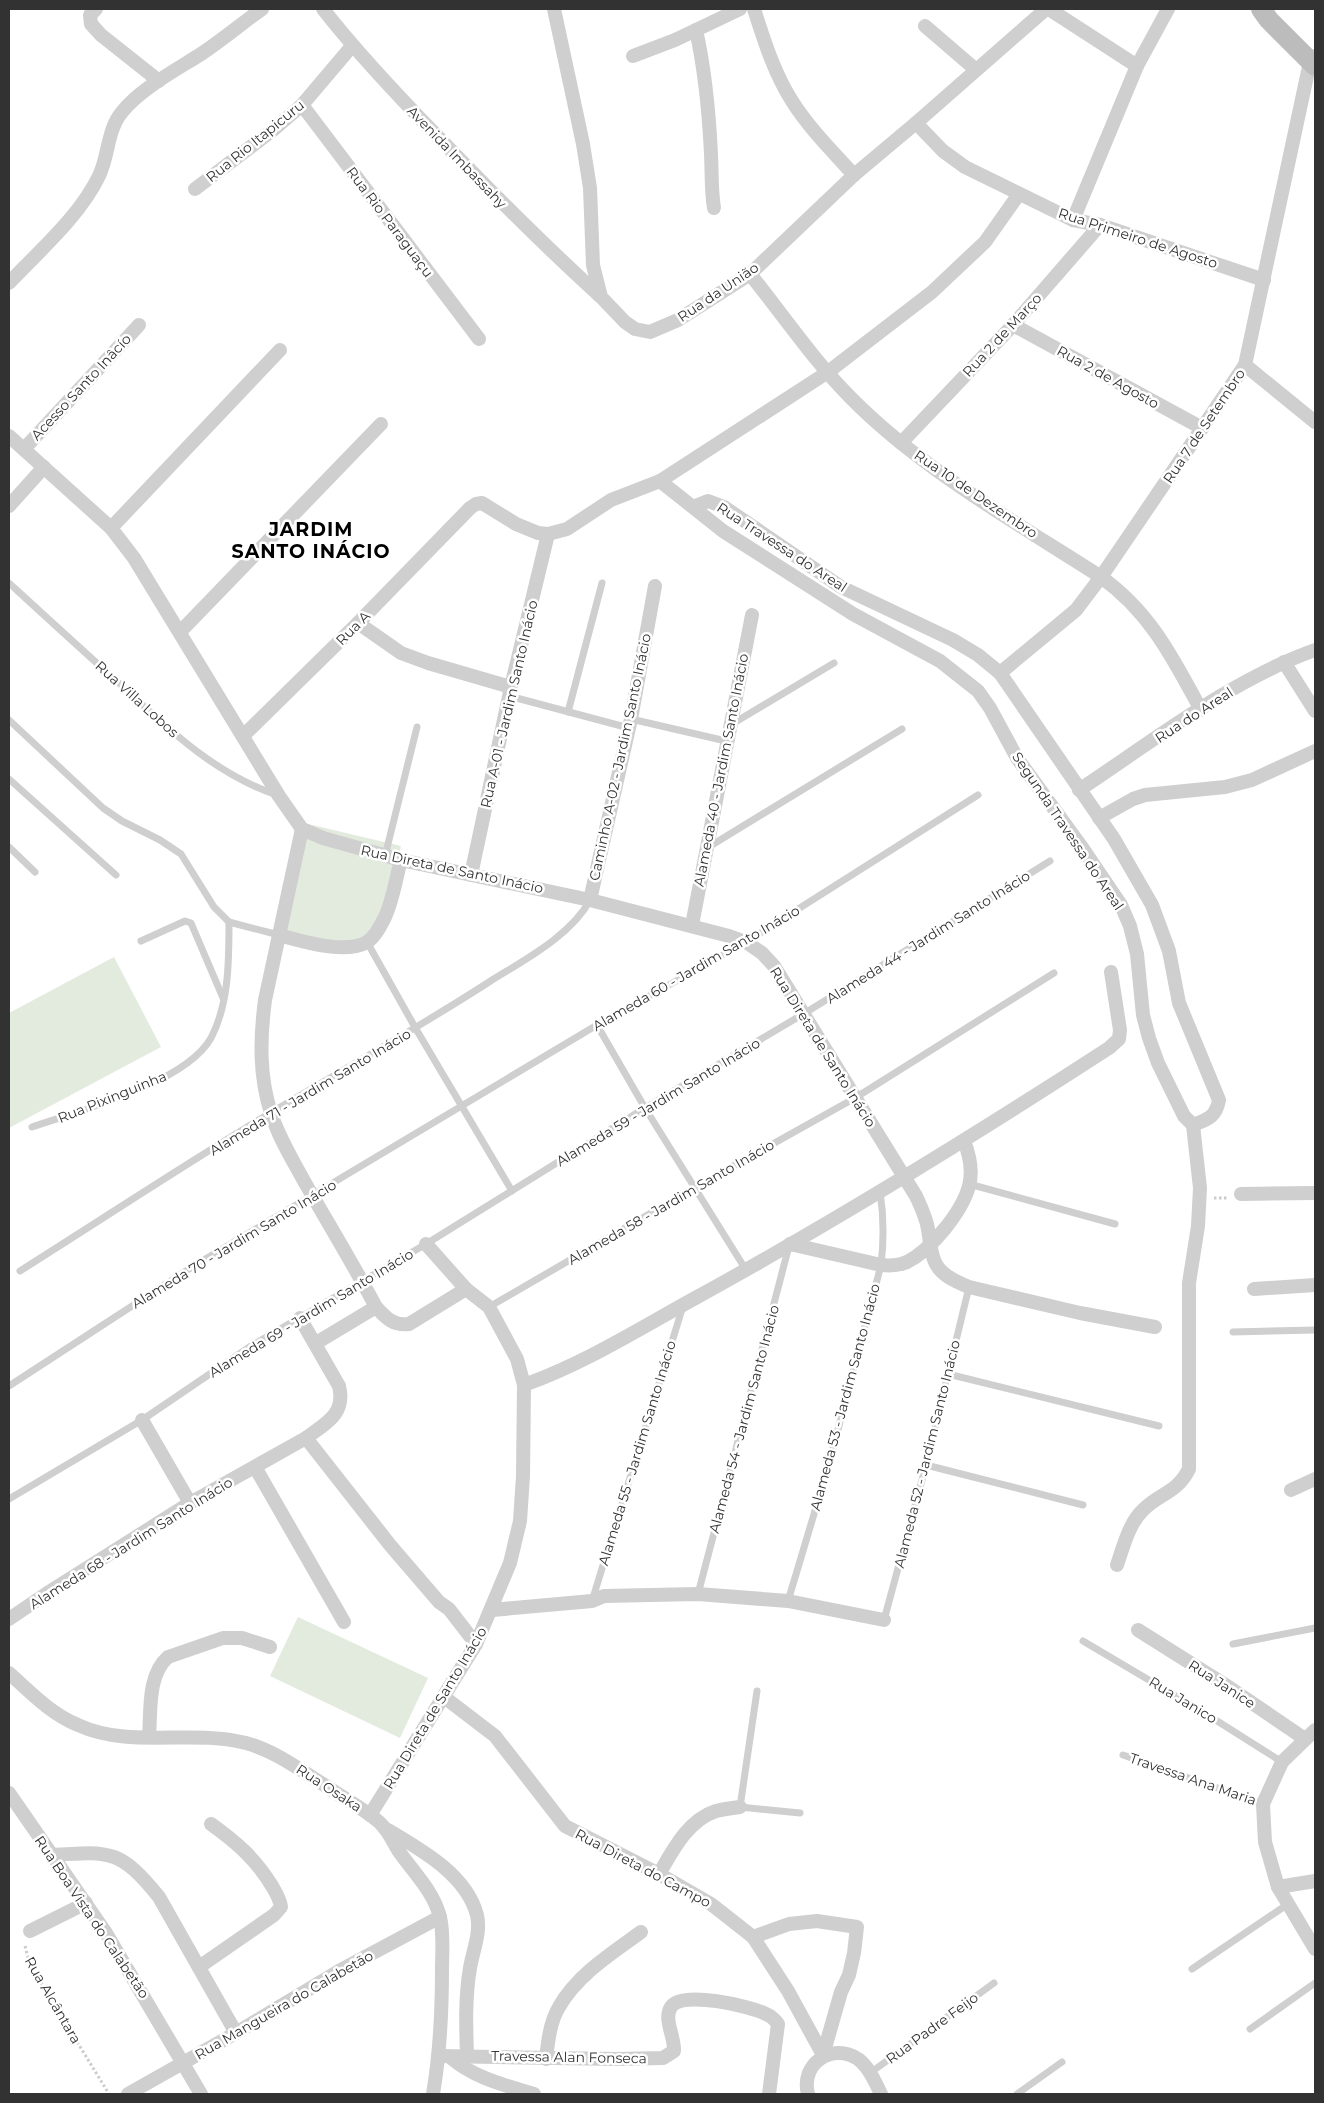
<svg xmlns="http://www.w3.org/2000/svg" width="1324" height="2103" viewBox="0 0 1324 2103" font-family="Montserrat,sans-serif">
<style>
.green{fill:#e3ebde}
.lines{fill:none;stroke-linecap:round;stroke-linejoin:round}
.path{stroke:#ccc;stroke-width:3;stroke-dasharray:2.5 2.5;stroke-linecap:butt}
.lane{stroke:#cfcfcf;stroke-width:7}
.street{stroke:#cfcfcf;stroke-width:14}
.secondary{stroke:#bcbcbc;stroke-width:20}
.labels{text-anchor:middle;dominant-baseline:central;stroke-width:5;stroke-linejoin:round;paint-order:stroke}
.street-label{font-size:14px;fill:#323232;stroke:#fff}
.district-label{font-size:19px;font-weight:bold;letter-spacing:1px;fill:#000;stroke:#fff}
</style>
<rect width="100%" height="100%" fill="#fff"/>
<g class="green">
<path d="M308 824 401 846 382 912 363 938 343 945 278 930Z"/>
<path d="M114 957 161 1047 9 1128V1013Z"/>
<path d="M298 1617 428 1678 400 1738 270 1676Z"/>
</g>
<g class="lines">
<g class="path">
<path d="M1214 1198H1228"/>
<path d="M25 1946 30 1965 109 2094"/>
</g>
<g class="lane">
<path d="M9 583C45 616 82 650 119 683 166 727 214 774 277 795"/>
<path d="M509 696 629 728"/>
<path d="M568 712 602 583"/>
<path d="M631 719 726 741"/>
<path d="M9 720 103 808 122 821 160 840 181 854 214 907 229 922 279 935"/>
<path d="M732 724 834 663"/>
<path d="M9 779 116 875"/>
<path d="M9 847 35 872"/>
<path d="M707 848 902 729"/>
<path d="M385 856 417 727"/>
<path d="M141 941 185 921 191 923 223 998"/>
<path d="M367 942 416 1029 512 1191"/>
<path d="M597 1025 645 1108 746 1270"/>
<path d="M32 1127C79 1111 186 1083 211 1038 229 1004 229 960 229 922"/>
<path d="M969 1184 1115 1224"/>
<path d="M20 1271C104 1218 187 1163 272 1112 344 1069 418 1028 489 982 522 961 571 936 590 900"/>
<path d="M489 1307 694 1188 855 1098 1054 973"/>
<path d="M1233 1332 1315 1330"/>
<path d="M948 1374 1159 1426"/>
<path d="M9 1386 192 1267 597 1025 746 942 978 795"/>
<path d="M926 1465 1083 1505"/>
<path d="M9 1499 142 1420 251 1346 426 1244 645 1108 805 1013 1050 861"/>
<path d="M698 1594 789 1246"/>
<path d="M592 1601 683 1306"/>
<path d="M788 1601 829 1464 881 1265C884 1240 884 1217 880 1192"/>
<path d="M884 1620 926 1465 969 1287"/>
<path d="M1083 1641 1203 1712 1282 1762"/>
<path d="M1233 1644 1315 1628"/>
<path d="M757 1691 740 1807 800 1813"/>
<path d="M1123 1755 1263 1804"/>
<path d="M1192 1969 1288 1904"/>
<path d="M1250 2029 1315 1983"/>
<path d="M870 2073 994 1983"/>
<path d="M1017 2094 1062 2062"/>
</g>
<g class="street">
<path d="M96 9 90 15 91 24 101 35 159 81"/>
<path d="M323 9C359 55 399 97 440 139 492 193 545 246 600 296"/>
<path d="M554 9 583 144 590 188 593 265 601 297 625 322 635 329 650 332 678 320 750 274 854 175 916 123 1046 9"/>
<path d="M754 9C764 40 774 73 792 101 809 128 832 151 854 175"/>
<path d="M1049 9 1137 66"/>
<path d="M925 26 975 69"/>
<path d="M696 30C705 70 709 113 711 154 712 172 711 190 714 208"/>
<path d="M633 56 675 40 740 9"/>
<path d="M302 105 479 339"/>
<path d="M916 123 943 151 965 167 1073 220 1100 225 1264 280"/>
<path d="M195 189 273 130 302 105 352 46"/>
<path d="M1073 220 1137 66 1168 9"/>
<path d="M750 274C783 315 814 361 851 398 921 469 1017 523 1101 577 1150 612 1173 658 1201 710"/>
<path d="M9 283C40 250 79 217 99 176 109 155 107 130 122 112 140 89 176 70 201 54 222 40 241 24 262 9"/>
<path d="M1013 325 1202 428"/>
<path d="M1245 365 1315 422"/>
<path d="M9 436 111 528 134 558 279 796 302 829 323 838 401 860 590 900 729 936 746 942 762 953 774 966 916 1196C921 1207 926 1217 928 1229 933 1265 934 1273 969 1287L1080 1313 1155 1327"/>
<path d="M901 443 1013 325 1100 225"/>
<path d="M24 449 139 325"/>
<path d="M660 481 723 531 853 614 940 661 978 691 990 708 1017 758 1081 846 1121 905 1130 926 1137 954 1143 1015 1149 1038 1158 1063 1184 1116 1193 1125C1208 1119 1216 1117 1219 1100L1179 1003 1169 951 1152 905 1114 839 1000 673 978 655 953 640 841 587 724 507 708 501 693 507"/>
<path d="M9 506 44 467"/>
<path d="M111 528 280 350"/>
<path d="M358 623 401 653 428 663 511 687"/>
<path d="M180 632 381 424"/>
<path d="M1284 662 1315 711"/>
<path d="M1000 673 1076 610 1101 577 1245 365 1310 62 1315 56"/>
<path d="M243 736 358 623 470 508 476 504 482 503 516 524 538 533 548 534 567 529 611 500 660 481 828 372 932 292 985 242 1019 194"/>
<path d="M1079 790C1153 741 1231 680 1315 650"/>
<path d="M1099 818 1133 799 1145 795 1225 787 1252 780 1315 751"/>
<path d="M302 829 265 1000C260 1038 259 1076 271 1113 278 1136 292 1159 304 1181 328 1223 353 1264 376 1307 386 1318 393 1326 409 1324L466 1289"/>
<path d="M471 875 511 687 548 534"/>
<path d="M590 900 631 719 655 586"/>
<path d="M692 925 752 615"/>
<path d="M279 935C302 941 345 955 367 942 375 937 381 925 385 917 393 900 396 878 401 860"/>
<path d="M1241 1194 1315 1193"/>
<path d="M790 1244 881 1265C890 1266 898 1266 907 1262 931 1250 962 1212 969 1186 973 1171 970 1156 964 1141"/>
<path d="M1254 1289 1315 1285"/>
<path d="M300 1318 339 1386C346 1414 326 1423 306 1438L390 1545 439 1602 449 1609 476 1644"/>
<path d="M316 1343 376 1307"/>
<path d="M524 1385C586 1363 642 1327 699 1296 839 1219 975 1135 1109 1048L1119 1039 1120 1030 1111 972"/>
<path d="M142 1420 190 1503"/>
<path d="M255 1467 344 1622"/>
<path d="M1291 1490 1315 1479"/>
<path d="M1117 1565C1123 1548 1129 1523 1143 1510 1160 1493 1177 1493 1189 1469V1283L1198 1226 1200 1188 1193 1125"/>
<path d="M492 1610 592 1601 604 1596 698 1594 788 1601 884 1620"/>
<path d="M9 1619 46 1594 190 1503 306 1438"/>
<path d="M1138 1630 1230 1688 1305 1739"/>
<path d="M9 1673C30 1692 51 1714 78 1725 130 1749 191 1729 246 1743 276 1751 303 1772 329 1788 345 1799 364 1809 379 1822 388 1830 392 1840 398 1850 413 1872 433 1890 440 1917 444 1934 442 1952 442 1970 442 2012 440 2053 433 2094"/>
<path d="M444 1697 495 1736 565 1826 659 1874 711 1904 753 1937 788 1991 823 2055"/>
<path d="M1315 1730 1282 1762 1263 1804 1265 1842 1278 1887 1315 1881"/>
<path d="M149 1737C151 1712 147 1675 168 1657L223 1638H242L270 1647"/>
<path d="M9 1793 106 1933 201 2094"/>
<path d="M370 1815 476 1644 510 1563 520 1521 523 1476 524 1385 517 1359 489 1307 466 1289 426 1244"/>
<path d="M388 1830C421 1850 466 1874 477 1915 481 1933 473 1950 470 1968 465 1997 466 2026 467 2056"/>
<path d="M52 1855C110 1851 120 1849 159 1897L236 2033"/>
<path d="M659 1874C673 1850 688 1820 716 1811 724 1809 732 1808 740 1807"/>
<path d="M1278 1887 1315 1949"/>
<path d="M30 1931 86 1903"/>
<path d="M753 1937 789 1924 817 1921 857 1927 854 1953 849 1975 841 1992 823 2055"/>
<path d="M199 1967 274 1915 281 1907C280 1899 276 1893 272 1886 256 1859 236 1842 211 1824"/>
<path d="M439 2056 617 2059 663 2058 674 2051C675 2037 663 2019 671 2007 681 1990 751 2006 766 2014 771 2016 775 2020 778 2024L769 2094"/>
<path d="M450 2057C474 2078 504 2085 534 2094"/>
<path d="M546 2059C548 2041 550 2022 559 2007 577 1975 612 1953 641 1932"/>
<path d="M128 2094 236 2033 339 1971 440 1917"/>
<path d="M808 2094C800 2064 832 2042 858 2059 869 2067 875 2082 881 2094"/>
</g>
<path class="secondary" d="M1261 9 1269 20 1315 66"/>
</g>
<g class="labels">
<g class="street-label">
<text transform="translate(255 141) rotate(-39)">Rua Rio Itapicuru</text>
<text transform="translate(457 157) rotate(46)">Avenida Imbassahy</text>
<text transform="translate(390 222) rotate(53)">Rua Rio Paraguaçu</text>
<text transform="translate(1138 238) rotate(18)">Rua Primeiro de Agosto</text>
<text transform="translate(718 292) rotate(-34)">Rua da União</text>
<text transform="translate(1002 335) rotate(-47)">Rua 2 de Março</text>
<text transform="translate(1108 377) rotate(29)">Rua 2 de Agosto</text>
<text transform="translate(81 387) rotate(-47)">Acesso Santo Inâcío</text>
<text transform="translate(1204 426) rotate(-56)">Rua 7 de Setembro</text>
<text transform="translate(976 494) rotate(34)">Rua 10 de Dezembro</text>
<text transform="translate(782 547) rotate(33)">Rua Travessa do Areal</text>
<text transform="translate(353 628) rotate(-45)">Rua A</text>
<text transform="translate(137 699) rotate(42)">Rua Villa Lobos</text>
<text transform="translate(509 704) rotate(-77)">Rua A-01 - Jardim Santo Inácio</text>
<text transform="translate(1194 715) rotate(-33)">Rua do Areal</text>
<text transform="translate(620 757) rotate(-78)">Caminho A-02 - Jardim Santo Inácio</text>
<text transform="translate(721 770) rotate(-79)">Alameda 40 - Jardim Santo Inácio</text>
<text transform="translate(1068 831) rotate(56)">Segunda Travessa do Areal</text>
<text transform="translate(452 869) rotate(12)">Rua Direta de Santo Inácio</text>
<text transform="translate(928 937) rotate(-32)">Alameda 44 - Jardim Santo Inácio</text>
<text transform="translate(696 968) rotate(-30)">Alameda 60 - Jardim Santo Inácio</text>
<text transform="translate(823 1047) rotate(58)">Rua Direta de Santo Inácio</text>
<text transform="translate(310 1092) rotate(-31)">Alameda 71 - Jardim Santo Inácio</text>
<text transform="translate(112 1097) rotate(-22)">Rua Pixinguinha</text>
<text transform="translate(658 1102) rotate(-31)">Alameda 59 - Jardim Santo Inácio</text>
<text transform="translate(671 1202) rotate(-30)">Alameda 58 - Jardim Santo Inácio</text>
<text transform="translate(234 1244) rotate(-31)">Alameda 70 - Jardim Santo Inácio</text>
<text transform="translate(311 1313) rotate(-31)">Alameda 69 - Jardim Santo Inácio</text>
<text transform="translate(845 1397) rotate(-75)">Alameda 53 - Jardim Santo Inácio</text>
<text transform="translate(744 1419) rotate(-75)">Alameda 54 - Jardim Santo Inácio</text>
<text transform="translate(637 1453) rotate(-73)">Alameda 55 - Jardim Santo Inácio</text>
<text transform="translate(927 1454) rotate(-76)">Alameda 52 - Jardim Santo Inácio</text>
<text transform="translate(131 1543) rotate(-32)">Alameda 68 - Jardim Santo Inácio</text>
<text transform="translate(1222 1684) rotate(33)">Rua Janice</text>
<text transform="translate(1183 1700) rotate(31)">Rua Janico</text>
<text transform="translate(435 1708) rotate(-59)">Rua Direta de Santo Inácio</text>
<text transform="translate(1193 1779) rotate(19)">Travessa Ana Maria</text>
<text transform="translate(329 1788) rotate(33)">Rua Osaka</text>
<text transform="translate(643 1868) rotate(28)">Rua Direta do Campo</text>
<text transform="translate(92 1917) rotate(56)">Rua Boa Vista do Calabetão</text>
<text transform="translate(53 2000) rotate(60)">Rua Alcântara</text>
<text transform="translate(284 2005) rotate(-30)">Rua Mangueira do Calabetão</text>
<text transform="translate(932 2028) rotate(-36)">Rua Padre Feijo</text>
<text transform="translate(569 2057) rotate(1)">Travessa Alan Fonseca</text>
</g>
<g class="district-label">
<text x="311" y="529">JARDIM<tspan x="311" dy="22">SANTO INÁCIO</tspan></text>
</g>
</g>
<rect width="1324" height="2103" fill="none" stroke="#323232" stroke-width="20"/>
</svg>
